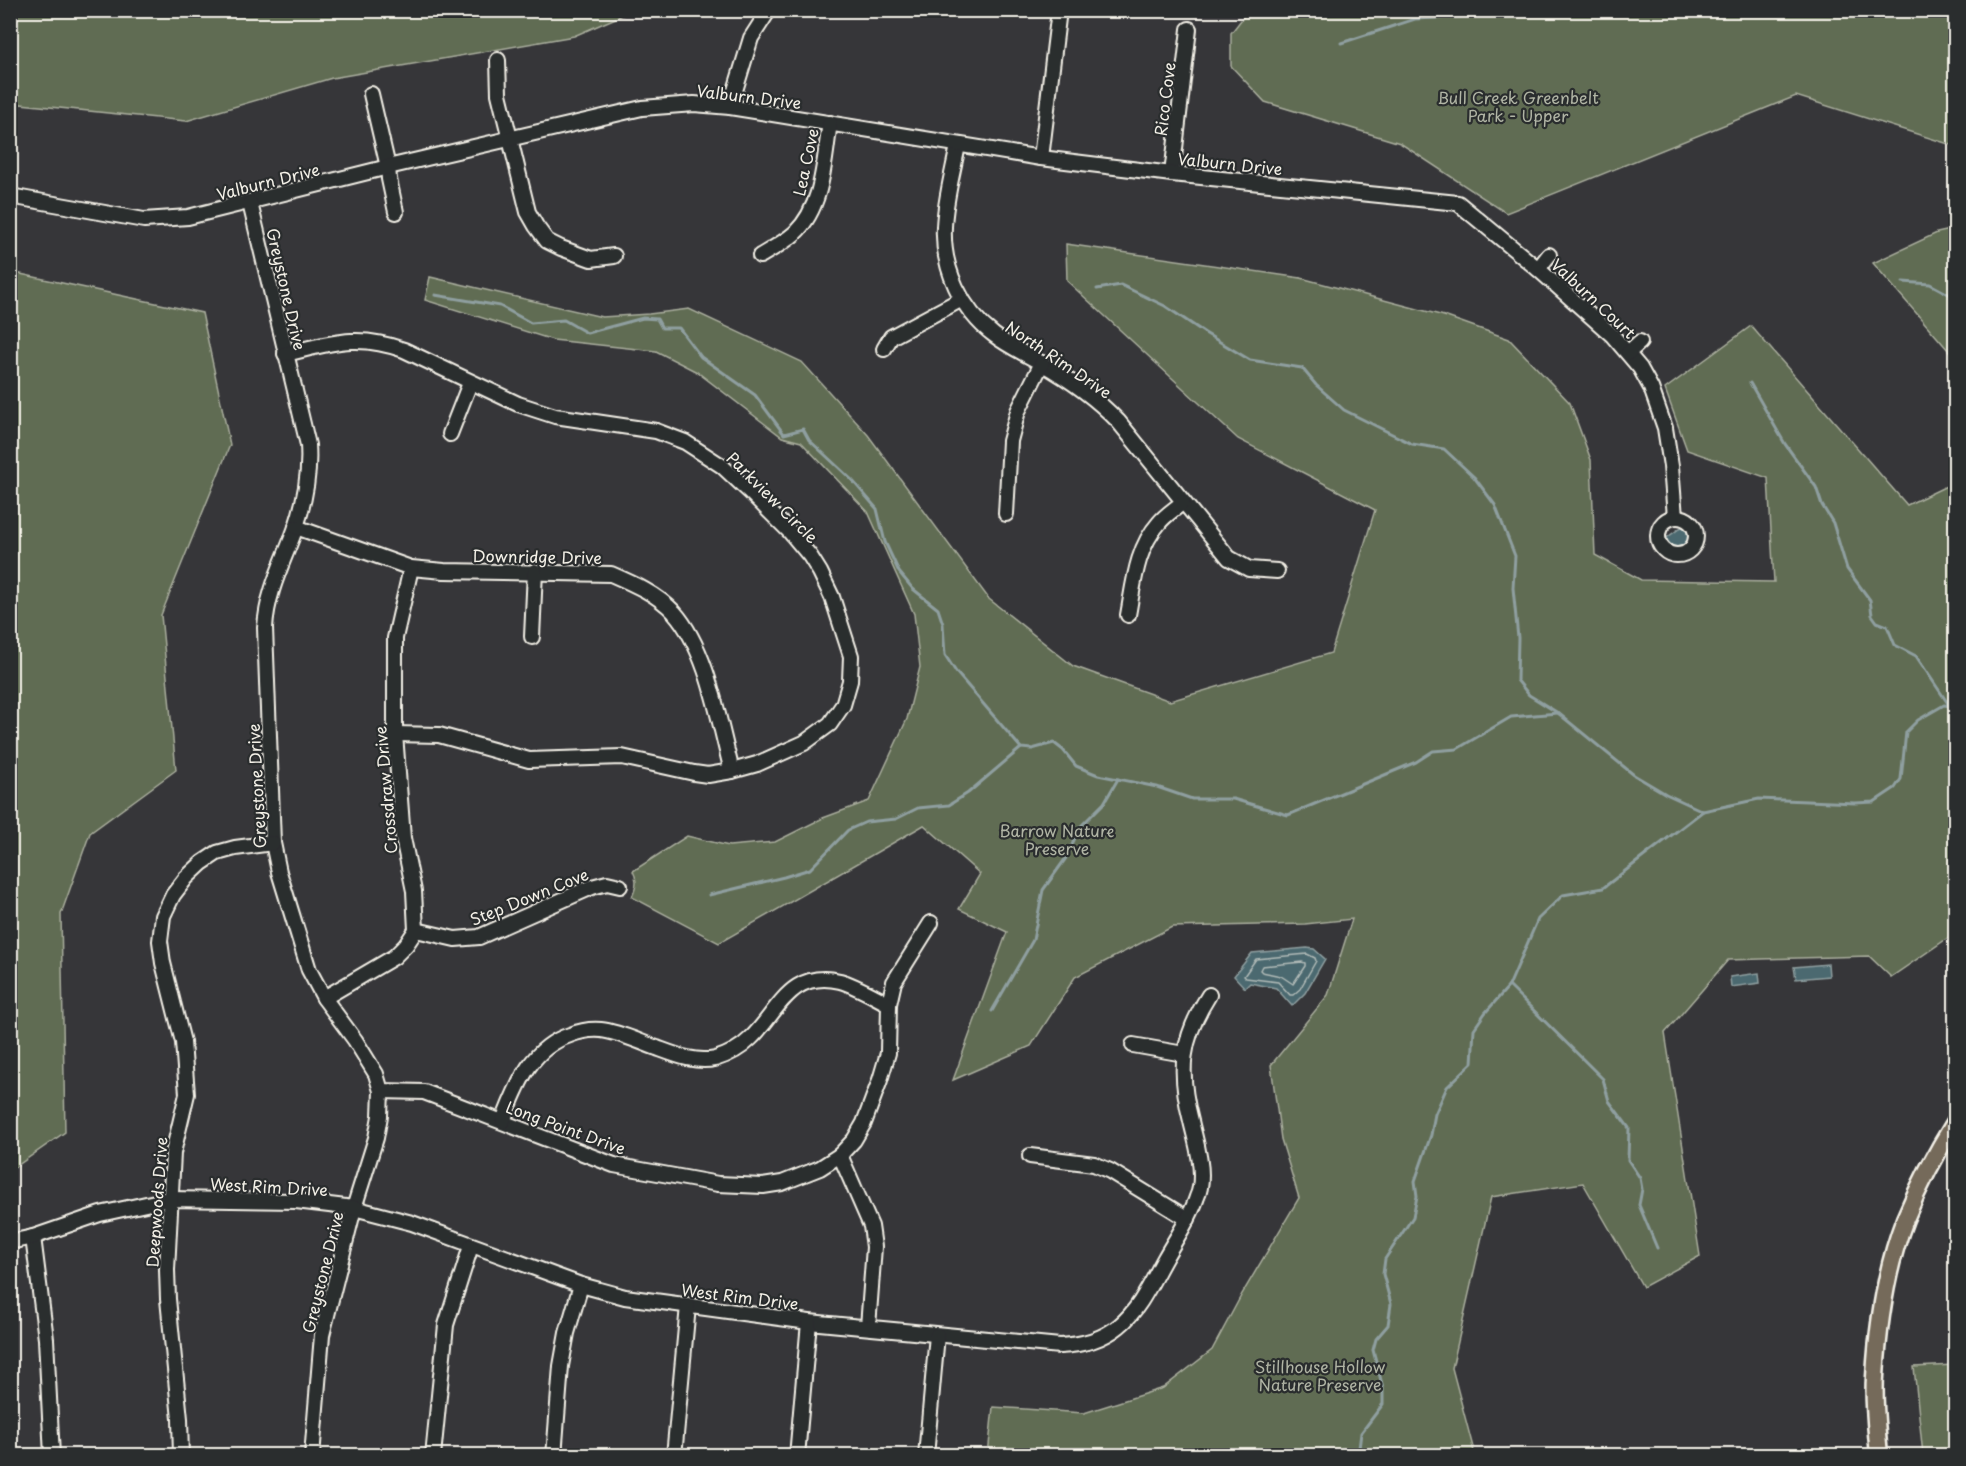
<svg xmlns="http://www.w3.org/2000/svg" width="1966" height="1466" viewBox="0 0 1966 1466" font-family="'Playpen Sans',sans-serif">
<style>
.green{fill:#606c53;stroke:#aaae9e;stroke-width:1.5}
.water{fill:#4c6970;stroke:#8f9fa0;stroke-width:1.5}
.lines{fill:none;stroke-linecap:round;stroke-linejoin:round}
.shore{stroke:#b1bbb8;stroke-width:1.5}
.stream{stroke:#8f9fa0;stroke-width:3}
.minor-casing{stroke:#f4f1e8;stroke-width:18}
.major-casing{stroke:#f4f1e8;stroke-width:21}
.minor{stroke:#2a2d2e;stroke-width:14}
.major{stroke:#746a5a;stroke-width:16}
.labels{text-anchor:middle;dominant-baseline:central;stroke-width:4.5;stroke-linejoin:round;paint-order:stroke}
.street-label{font-size:16px;fill:#f4f1e8;stroke:#2a2d2e}
.park-label{font-size:16px;fill:#b1b5a5;stroke:#2a2d2e}
</style>
<rect width="100%" height="100%" fill="#363639"/>
<filter id="ink" filterUnits="userSpaceOnUse"><feTurbulence type="fractalNoise" baseFrequency=".0167" numOctaves="2"/><feDisplacementMap in="SourceGraphic" scale="12" xChannelSelector="R" yChannelSelector="G"/><feConvolveMatrix kernelMatrix="1 2 1 2 8 2 1 2 1" color-interpolation-filters="sRGB"/></filter>
<g filter="url(#ink)">
<g class="green">
<path d="M11 10H632V11L574 36 332 78 186 121 11 103Z"/>
<path d="M1248 11H1955V146L1796 96 1506 213 1400 143 1265 102 1231 66V33Z"/>
<path d="M1955 229H1956L1955 358 1873 263 1937 233Z"/>
<path d="M1066 244 1301 278 1444 316 1509 339 1570 403 1591 460 1595 555 1641 580 1774 582 1768 478 1687 450 1665 389 1751 326 1907 505 1955 482V933L1891 977 1869 956 1728 960 1665 1033 1700 1256 1643 1287 1583 1183 1491 1197 1452 1368 1475 1455H988L993 1407 1084 1413 1163 1388 1212 1350 1242 1294 1299 1198 1281 1139 1271 1065 1328 995 1352 919 1305 924 1172 927 1075 977 1031 1046 953 1080 1007 932 959 909 980 874 924 825 719 943 632 897C636 888 638 880 633 871L687 836 729 846 775 842 823 818 869 801 907 719 920 667 914 614 868 512 801 442 782 437 697 372 656 351 553 340 425 300 430 277 602 317 649 314 689 309 802 362 868 435 989 599 1073 666 1170 701 1331 653 1375 510 1238 439 1067 281Z"/>
<path d="M11 272 202 313 230 445 161 615 176 770 90 833 61 914 65 1132 11 1170Z"/>
<path d="M1955 1365V1455H1923L1914 1367Z"/>
</g>
<g class="water">
<path d="M1683 526C1697 535 1688 552 1672 549L1665 539Z"/>
<path d="M1307 948 1314 949 1325 959 1305 993 1292 1006 1276 988 1250 983 1245 988 1234 976 1252 953Z"/>
<path d="M1828 964 1829 976 1796 979 1794 967Z"/>
<path d="M1759 973 1760 983 1731 987 1730 977Z"/>
</g>
<g class="lines">
<g class="shore">
<path d="M1307 954 1315 958 1316 961 1300 989 1293 995H1290L1278 982 1246 978 1244 976 1256 959Z"/>
<path d="M1302 962 1305 963V966L1293 984 1281 976 1262 972 1260 970 1262 966Z"/>
</g>
<g class="stream">
<path d="M1341 43 1415 19 1474 16 1486 10"/>
<path d="M1954 218H1956"/>
<path d="M1903 282 1930 284 1956 298"/>
<path d="M1097 289 1121 285 1165 306 1205 333 1250 360 1302 368 1316 385 1344 410 1412 444 1444 449 1474 477 1495 505 1515 556 1513 588 1518 638 1517 680 1529 695 1558 713 1634 775 1666 794 1703 811"/>
<path d="M435 295 500 306 531 323 564 320 587 333 643 318 657 319 662 328H679L701 357 755 395 784 434 803 429 809 440 852 480 877 509 885 542 899 572 913 589 938 609 943 624 945 655 956 672 1021 748 1032 749 1054 743 1063 750 1076 766 1098 775 1157 787 1192 799H1233L1288 815 1416 762 1433 751 1457 749 1511 717 1558 713"/>
<path d="M1750 383 1785 444 1816 487 1822 505 1833 523 1847 569 1870 600 1872 615 1877 622 1887 626 1895 645 1916 656 1949 705"/>
<path d="M709 895 784 877 810 869 848 830 866 822 896 819 918 808 949 805 968 793 1021 748"/>
<path d="M1509 986 1603 1079 1609 1101 1629 1128 1628 1160 1640 1178 1642 1189 1639 1205 1657 1248"/>
<path d="M992 1011 1033 940 1043 890 1066 858 1080 827 1104 803 1118 779"/>
<path d="M1358 1456 1361 1433 1383 1404V1388L1373 1350 1376 1339 1388 1325 1391 1304 1383 1274 1385 1259 1413 1217 1417 1196 1415 1181 1431 1135 1435 1114 1447 1087 1472 1063 1474 1029 1485 1013 1509 986 1538 919 1563 895 1603 888 1703 811 1759 799 1855 803 1874 802 1895 788 1901 779 1906 732 1918 720 1944 705 1956 707"/>
</g>
<defs>
<g id="minor">
<path d="M498 60 499 94 528 212 536 226 547 241 561 248 591 259 614 256"/>
<path d="M371 94 388 167 389 179 396 212"/>
<path d="M730 107 751 38 769 10"/>
<path d="M958 145C953 172 945 200 944 227 942 268 961 310 994 335 1008 346 1026 354 1041 363 1069 379 1096 398 1118 421L1229 558 1249 569 1277 571"/>
<path d="M1041 158 1059 10"/>
<path d="M1172 174 1189 29"/>
<path d="M10 196 144 220 188 217 388 167 642 108 694 104 730 107 1041 158 1172 174 1458 203 1538 269 1612 335 1640 368 1651 388 1665 428 1671 466 1675 517"/>
<path d="M250 203 308 445C310 473 305 500 296 527 284 561 267 591 265 628L273 843 279 872 309 970 324 998 355 1040 376 1074 381 1091 380 1116 376 1138 354 1208 322 1335 312 1456"/>
<path d="M760 256C772 249 785 242 795 233 824 205 824 159 830 123"/>
<path d="M1538 269 1549 255"/>
<path d="M884 349 891 337 962 299"/>
<path d="M1628 353 1640 342"/>
<path d="M285 354C332 343 357 333 404 350L518 404 555 416 656 431 685 442 722 466 751 493 790 532 810 556 820 572 832 597 851 656 850 681 843 705 830 724 804 743 757 764 732 771 708 775 694 773 622 757 529 760 439 735 395 734"/>
<path d="M450 434 470 383"/>
<path d="M1006 514 1010 441 1018 411 1042 363"/>
<circle cx="1677" cy="536" r="19"/>
<path d="M296 527 411 568 444 571 611 574C634 584 657 594 674 612 708 650 719 723 732 771"/>
<path d="M1128 615C1134 583 1136 549 1159 523 1165 515 1175 509 1183 502"/>
<path d="M532 637 535 571"/>
<path d="M416 930 455 939 479 937 592 887 607 883 620 886"/>
<path d="M324 998 394 957 406 945 416 930 414 891 403 838 395 734V638L411 568"/>
<path d="M1133 1045 1184 1054"/>
<path d="M381 1091 424 1092 614 1165 718 1184 763 1186 782 1183 820 1168 840 1155 854 1140 864 1123 880 1080 888 1053 889 1004 894 982 931 923"/>
<path d="M503 1121C517 1086 530 1048 570 1035 580 1031 590 1029 601 1030 620 1032 639 1042 657 1048 676 1055 695 1063 715 1059 728 1055 740 1049 750 1039 778 1013 789 969 840 981 855 985 875 997 889 1004"/>
<path d="M840 1155 871 1226 874 1247 868 1327"/>
<path d="M1030 1156 1094 1164 1110 1171 1188 1219"/>
<path d="M33 1237 46 1339 52 1456"/>
<path d="M10 1242 33 1237 100 1214 169 1199 296 1201 354 1208 412 1223 581 1285 625 1297 809 1322 1060 1346C1082 1345 1102 1340 1119 1326 1140 1309 1152 1281 1165 1258 1176 1238 1190 1219 1197 1197 1200 1191 1201 1182 1201 1175 1201 1156 1195 1139 1191 1121 1178 1071 1181 1039 1209 995"/>
<path d="M181 1456 180 1419 168 1299 167 1270 173 1153 187 1094 183 1042 163 963 160 941 163 916 173 895 186 878 202 863 217 853 235 848 273 843"/>
<path d="M433 1456 446 1325 471 1246"/>
<path d="M554 1456 561 1366 567 1333 581 1285"/>
<path d="M674 1456 688 1306"/>
<path d="M797 1456 809 1322"/>
<path d="M926 1456 937 1335"/>
</g>
<path id="major" d="M1879 1456C1877 1430 1873 1403 1875 1377 1878 1325 1886 1268 1905 1219 1919 1185 1936 1153 1956 1121"/>
</defs>
<use href="#minor" class="minor-casing"/>
<use href="#major" class="major-casing"/>
<use href="#minor" class="minor"/>
<use href="#major" class="major"/>
</g>
</g>
<g class="labels">
<g class="street-label">
<text transform="translate(749 96) rotate(7)">Valburn Drive</text>
<text transform="translate(1164 99) rotate(-83)">Rico Cove</text>
<text transform="translate(805 162) rotate(-78)">Lea Cove</text>
<text transform="translate(1230 163) rotate(6)">Valburn Drive</text>
<text transform="translate(268 181) rotate(-14)">Valburn Drive</text>
<text transform="translate(287 289) rotate(77)">Greystone Drive</text>
<text transform="translate(1594 298) rotate(43)">Valburn Court</text>
<text transform="translate(1059 359) rotate(34)">North Rim Drive</text>
<text transform="translate(773 497) rotate(45)">Parkview Circle</text>
<text transform="translate(537 556) rotate(1)">Downridge Drive</text>
<text transform="translate(256 786) rotate(-93)">Greystone Drive</text>
<text transform="translate(385 790) rotate(-95)">Crossdraw Drive</text>
<text transform="translate(529 896) rotate(-22)">Step Down Cove</text>
<text transform="translate(566 1127) rotate(20)">Long Point Drive</text>
<text transform="translate(269 1186) rotate(3)">West Rim Drive</text>
<text transform="translate(156 1202) rotate(-86)">Deepwoods Drive</text>
<text transform="translate(322 1272) rotate(-76)">Greystone Drive</text>
<text transform="translate(740 1296) rotate(7)">West Rim Drive</text>
</g>
<g class="park-label">
<text x="1518" y="97">Bull Creek Greenbelt<tspan x="1518" dy="18">Park - Upper</tspan></text>
<text x="1057" y="830">Barrow Nature<tspan x="1057" dy="18">Preserve</tspan></text>
<text x="1320" y="1366">Stillhouse Hollow<tspan x="1320" dy="18">Nature Preserve</tspan></text>
</g>
</g>
<rect width="1966" height="1466" fill="none" stroke="#2a2d2e" stroke-width="36"/>
<rect x="18" y="18" width="1930" height="1430" fill="none" stroke="#f4f1e8" stroke-width="2" filter="url(#ink)"/>
</svg>
